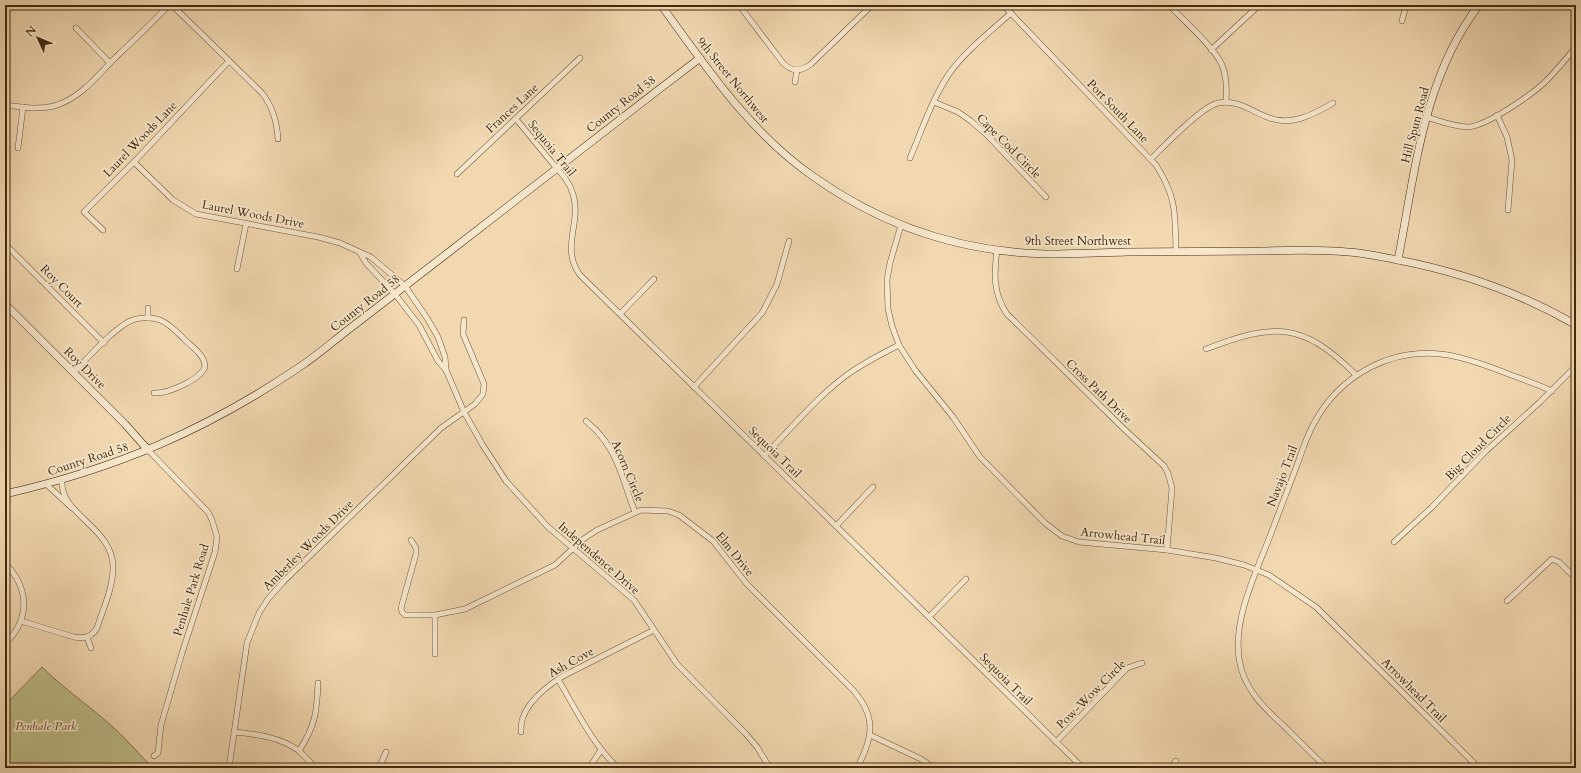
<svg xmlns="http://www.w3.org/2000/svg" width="1581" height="773" viewBox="0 0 1581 773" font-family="Cardo,serif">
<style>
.green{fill:#bdbe89;stroke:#80744c}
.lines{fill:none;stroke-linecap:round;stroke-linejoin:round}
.street-casing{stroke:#6e5537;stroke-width:6}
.secondary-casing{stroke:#43290e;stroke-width:8}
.street{stroke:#f6e6cc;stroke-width:5}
.secondary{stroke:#f6e6cc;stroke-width:7}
.labels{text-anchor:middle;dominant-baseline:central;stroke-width:3.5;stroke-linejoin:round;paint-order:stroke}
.street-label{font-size:12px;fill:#43290e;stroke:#f6e6cc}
.park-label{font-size:12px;font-style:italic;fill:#5b4727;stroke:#f6e6cc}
</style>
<rect width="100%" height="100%" fill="#f1d8b1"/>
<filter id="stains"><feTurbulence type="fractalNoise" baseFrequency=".005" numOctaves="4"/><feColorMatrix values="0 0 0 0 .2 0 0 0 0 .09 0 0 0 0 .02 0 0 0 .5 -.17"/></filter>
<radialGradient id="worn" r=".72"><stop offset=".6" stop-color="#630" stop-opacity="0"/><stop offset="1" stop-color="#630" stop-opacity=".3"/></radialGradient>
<path class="green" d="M42 667C64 689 91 707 114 728 128 741 140 755 153 768H5V705Z"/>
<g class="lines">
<defs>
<g id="street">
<path d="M172 5 262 93C273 107 277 121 278 139"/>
<path d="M739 5 783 63C792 72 801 72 811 64L872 5"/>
<path d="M1003 5 1156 165C1177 198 1175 214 1176 252"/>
<path d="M1169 5C1182 19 1215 48 1222 65 1227 77 1227 89 1226 102"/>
<path d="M1470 5 1477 8"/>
<path d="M1402 21 1406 5"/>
<path d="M76 28 110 63"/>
<path d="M1211 50 1255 9"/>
<path d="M795 82 797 70"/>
<path d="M934 102 958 112 971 121 986 134 1046 197"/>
<path d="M5 105C21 107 38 110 54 106 80 99 98 75 116 57 134 40 152 23 169 5"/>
<path d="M1497 115 1507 137 1512 160 1508 210"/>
<path d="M1426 117C1440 121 1455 127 1468 127 1487 126 1531 95 1545 82 1556 71 1566 59 1576 47"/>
<path d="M516 119C527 132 538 146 549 159 559 171 569 180 573 194 582 222 560 248 580 275L1083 768"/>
<path d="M18 148 23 107"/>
<path d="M910 158C922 130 932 99 949 74 966 50 990 32 1011 13"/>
<path d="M1151 159C1164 146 1201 107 1218 103 1237 99 1251 111 1267 117 1290 127 1313 115 1333 103"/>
<path d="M134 162 173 200 196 214 318 237 340 243 371 257 405 286 427 318 438 337 445 357 446 370 464 412 482 444 506 481 548 527 634 600 677 664 746 734 757 747 770 768"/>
<path d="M457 174 580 58"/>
<path d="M901 225 890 263 887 280 888 309 892 326 899 345 915 370 953 417 980 457 1045 523 1062 536 1079 542 1167 550 1216 558 1244 565 1269 575 1316 607 1479 768"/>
<path d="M103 230 84 212 134 162 229 61"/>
<path d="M5 244 104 343"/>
<path d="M997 250C994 273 993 294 1007 314L1123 428 1164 466 1168 473 1172 488 1167 550"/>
<path d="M360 253 366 263 395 294 419 325 438 361 446 370"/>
<path d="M237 269 246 224"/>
<path d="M148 308V318"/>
<path d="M620 314 654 279"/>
<path d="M1206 349C1274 323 1302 321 1356 375"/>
<path d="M74 372C89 357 111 331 130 321 139 317 151 317 160 320 170 324 177 332 184 339 192 347 205 355 205 367 200 380 167 394 154 393"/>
<path d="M694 387 762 313 777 284 789 241"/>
<path d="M586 421C591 426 597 430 601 436 619 457 625 487 635 512"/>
<path d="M148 450 208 512 212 520 217 537 215 552 182 653 161 725 158 753 154 756"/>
<path d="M764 456C792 428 818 395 851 372 866 362 883 353 899 345"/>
<path d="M46 484 72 508"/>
<path d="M836 526 873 487"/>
<path d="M411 540 416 548V554L401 608 402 612 405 615H435L465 609 555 565 582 540 597 530 641 510 668 511 679 515 713 541 746 583 853 690C877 717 873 738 857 768"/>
<path d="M1394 542 1431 508 1486 451 1540 402 1576 366"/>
<path d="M5 563C30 589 30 619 5 644"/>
<path d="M1507 601 1552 559 1559 562 1576 579"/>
<path d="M435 615V654"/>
<path d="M929 617 966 579"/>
<path d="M21 621 74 637C83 639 92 637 97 628 103 609 113 588 113 568 114 528 60 515 62 481"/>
<path d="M87 637 91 648"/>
<path d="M558 679C576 710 592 743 618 768"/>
<path d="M234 732C256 734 279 737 298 750 304 755 310 762 316 768"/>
<path d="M521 732C519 707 544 688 563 676L654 630"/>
<path d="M870 735 921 759 934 768"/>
<path d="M1056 742 1127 668 1142 663"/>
<path d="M299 751C315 726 317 713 318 683"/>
<path d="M229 768 247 643 259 613 268 599 283 582 441 428 475 404 483 394 484 384 463 334 464 320"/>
<path d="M379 768 386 752"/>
<path d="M589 768 601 750"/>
<path d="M1170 768 1176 761"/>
<path d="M1327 768C1313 755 1300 742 1286 728 1268 711 1248 694 1241 668 1229 624 1257 571 1272 531 1280 509 1289 487 1297 465 1302 452 1306 438 1313 425 1339 375 1392 346 1448 355 1470 359 1491 367 1511 375 1525 380 1539 385 1552 391"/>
<path d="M1517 768 1519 766"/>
</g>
<g id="secondary">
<path d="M661 5C706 67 750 133 814 177 873 219 941 245 1014 252 1051 256 1089 253 1127 252 1171 252 1216 251 1260 251 1289 250 1319 249 1348 252 1365 253 1381 257 1398 260 1460 272 1521 293 1576 325"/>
<path d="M1398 260C1415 173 1423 78 1479 5"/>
<path d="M5 304 125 424 148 450"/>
<path d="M5 494C115 469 207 430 301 366 316 356 330 344 344 333 379 306 414 279 449 252 533 187 616 122 700 58"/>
</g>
</defs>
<use href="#street" class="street-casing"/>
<use href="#secondary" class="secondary-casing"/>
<use href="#street" class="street"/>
<use href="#secondary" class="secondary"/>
</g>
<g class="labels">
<g class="street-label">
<text transform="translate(733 80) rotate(51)">9th Street Northwest</text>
<text transform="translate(621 104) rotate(-38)">County Road 58</text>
<text transform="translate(512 108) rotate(-43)">Frances Lane</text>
<text transform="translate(1118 111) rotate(46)">Port South Lane</text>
<text transform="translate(1415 125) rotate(-75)">Hill Spun Road</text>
<text transform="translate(140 139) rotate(-46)">Laurel Woods Lane</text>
<text transform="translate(1009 146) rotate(45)">Cape Cod Circle</text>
<text transform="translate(552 148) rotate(51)">Sequoia Trail</text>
<text transform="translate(253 214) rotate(11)">Laurel Woods Drive</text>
<text x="1078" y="241">9th Street Northwest</text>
<text transform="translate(62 286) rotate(45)">Roy Court</text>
<text transform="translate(365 303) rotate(-38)">County Road 58</text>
<text transform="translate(85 368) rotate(45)">Roy Drive</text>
<text transform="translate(1099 391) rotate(44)">Cross Path Drive</text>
<text transform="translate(1478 447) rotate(-45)">Big Cloud Circle</text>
<text transform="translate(775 452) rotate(44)">Sequoia Trail</text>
<text transform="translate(88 459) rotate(-18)">County Road 58</text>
<text transform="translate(628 471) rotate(67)">Acorn Circle</text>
<text transform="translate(1282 476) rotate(-69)">Navajo Trail</text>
<text transform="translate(1123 536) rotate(6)">Arrowhead Trail</text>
<text transform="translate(308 545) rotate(-45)">Amberley Woods Drive</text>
<text transform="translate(735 554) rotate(51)">Elm Drive</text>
<text transform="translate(599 558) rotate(41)">Independence Drive</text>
<text transform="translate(191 590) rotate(-73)">Penhale Park Road</text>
<text transform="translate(571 662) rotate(-29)">Ash Cove</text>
<text transform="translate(1006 679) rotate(45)">Sequoia Trail</text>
<text transform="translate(1414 690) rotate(45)">Arrowhead Trail</text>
<text transform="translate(1091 694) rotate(-45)">Pow-Wow Circle</text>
</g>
<g class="park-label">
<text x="46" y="726">Penhale Park</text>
</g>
</g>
<rect width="1581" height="773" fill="none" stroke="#f1d8b1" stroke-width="20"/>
<rect x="6" y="6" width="1569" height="761" fill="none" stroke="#43290e" stroke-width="2"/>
<rect x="10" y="10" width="1561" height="753" fill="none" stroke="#43290e"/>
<g transform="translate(38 38) rotate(314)" stroke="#f6e6cc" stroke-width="3" paint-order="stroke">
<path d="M0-3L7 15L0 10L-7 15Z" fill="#43290e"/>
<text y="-6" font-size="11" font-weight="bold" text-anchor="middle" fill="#43290e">N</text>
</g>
<rect width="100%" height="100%" filter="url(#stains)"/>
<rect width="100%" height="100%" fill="url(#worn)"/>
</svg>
